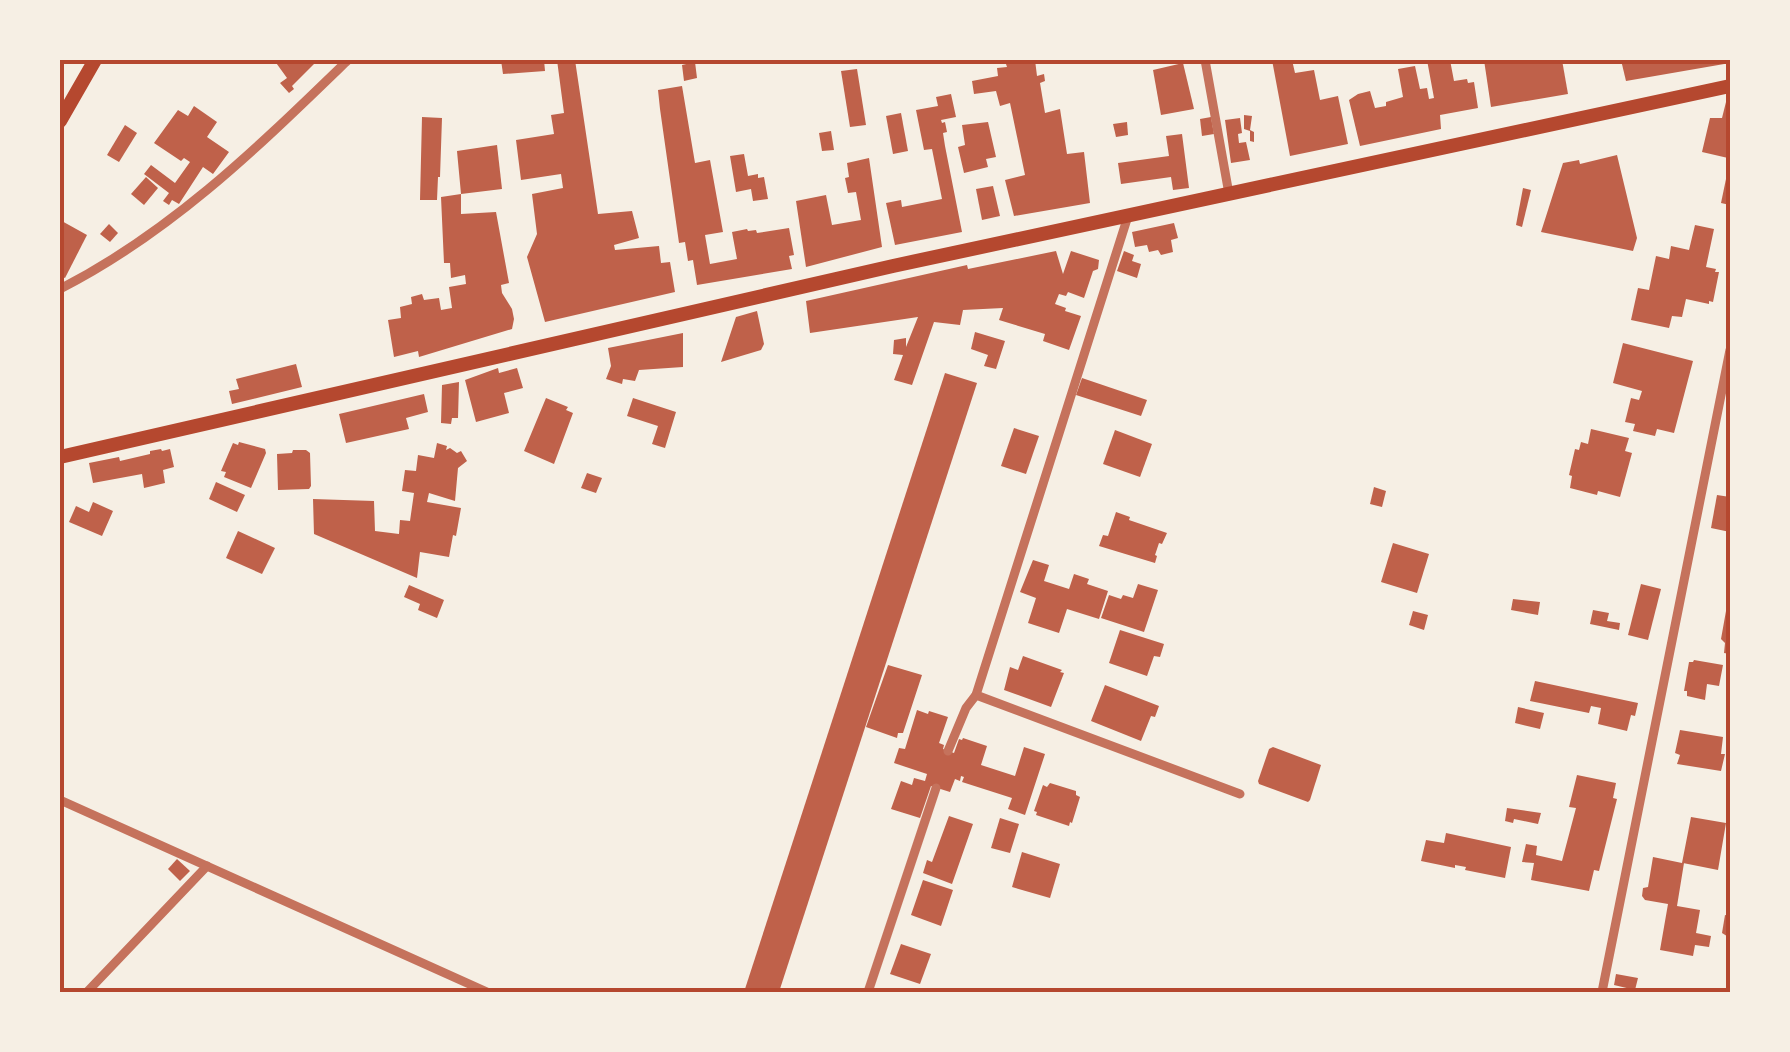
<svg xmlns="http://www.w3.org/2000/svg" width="1790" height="1052" viewBox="0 0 1790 1052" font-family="'Space Grotesk',sans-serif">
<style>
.building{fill:#bf614a}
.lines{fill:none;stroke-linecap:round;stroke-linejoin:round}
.minor{stroke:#c5725c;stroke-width:9}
.secondary{stroke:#b5482f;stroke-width:14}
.neatline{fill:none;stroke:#b5482f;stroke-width:4}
</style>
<rect width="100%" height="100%" fill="#f6efe4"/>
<g class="building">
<path d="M274 60H318L292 86 294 89 289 93 280 83 287 78Z"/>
<path d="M501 60H544L545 71 503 74Z"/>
<path d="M557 60H575L598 214 632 211 639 238 614 245 615 250 659 246 661 263 670 262 675 292 545 322 527 257 537 234 532 194 563 188 561 174 521 180 516 140 554 134 551 115 564 113Z"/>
<path d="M1028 60H1035L1037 76 1044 74 1045 81 1040 83 1045 113 1060 109 1067 154 1084 152 1090 203 1014 216 1005 180 1025 175 1010 103 1000 106 996 91 974 94 972 81 998 76 997 68 1007 67 1006 64Z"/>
<path d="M1272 60H1292L1295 73 1314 70 1320 100 1338 96 1348 144 1290 156Z"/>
<path d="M1427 60H1450L1454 81 1467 79 1468 83 1474 82 1478 108 1440 115 1441 129 1360 146 1349 100 1358 94 1370 91 1375 108 1386 106V102L1403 97 1398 69 1415 66 1420 89 1427 88 1429 99 1434 98Z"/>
<path d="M1484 60H1562L1568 94 1491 107Z"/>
<path d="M1621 60H1730V63L1626 81Z"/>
<path d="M695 62 697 78 684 81 682 65Z"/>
<path d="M1183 63 1194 109 1161 115 1153 70Z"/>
<path d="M857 69 866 125 850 127 841 71Z"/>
<path d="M682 86 695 163 710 160 723 232 705 235 710 264 737 259 732 232 747 229 748 231 756 230 757 233 789 228 794 255 789 256 792 269 697 285 693 260 688 261 685 242 679 243 660 109 658 90Z"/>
<path d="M951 94 956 117 941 120 942 123 945 122 947 132 943 133 945 146 962 232 895 245 886 203 901 200 902 207 942 199 932 149 924 150 916 110 938 106 936 97Z"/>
<path d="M1730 101V148L1728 158 1702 152 1710 118H1722L1726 102Z"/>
<path d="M194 106 217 122 207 137 229 152 213 174 203 167 179 204 172 200 169 205 163 201 169 193 144 174 151 165 175 183 190 162 184 158 181 161 154 143 178 110 188 116Z"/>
<path d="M901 113 908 151 893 154 886 116Z"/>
<path d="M1244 115 1252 116 1250 130 1254 132V142L1250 141V131L1244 129Z"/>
<path d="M422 117 442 118 440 177H438L437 200H420Z"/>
<path d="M1211 117 1214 134 1202 136 1200 119Z"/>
<path d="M1240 118 1242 133 1238 134 1239 143 1246 142 1250 160 1231 163 1225 120Z"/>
<path d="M988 122 996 157 986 159 988 167 964 173 958 147 965 145 962 125Z"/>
<path d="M1127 122 1128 135 1116 137 1113 124Z"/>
<path d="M125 125 137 133 119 162 107 155Z"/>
<path d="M831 131 834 150 822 151 819 133Z"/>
<path d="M1182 134 1189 188 1173 190 1171 177 1121 184 1118 163 1169 156 1166 136Z"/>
<path d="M497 145 502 189 461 194 457 151Z"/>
<path d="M744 154 748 176 758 174V178L764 177 768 199 753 201 751 189 736 192 730 156Z"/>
<path d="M1617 155 1637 238 1633 251 1541 232 1563 163 1579 160 1580 164Z"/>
<path d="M869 158 882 247 806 267 796 201 826 195 832 225 861 220 856 192 848 193 845 178 849 177 847 163Z"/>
<path d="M146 177 158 188 144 205 131 194Z"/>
<path d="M1726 179 1730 180V205L1721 203Z"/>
<path d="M993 186 1000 216 982 220 976 189Z"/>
<path d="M1523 188 1531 190 1522 227 1516 225Z"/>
<path d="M461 194V214L496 212 509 283 501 285 502 293 512 309 514 319 512 329 419 357 418 351 394 357 388 320 401 318 400 307 412 304 411 297 422 294 424 300 439 298 441 310 452 308 449 287 466 284 465 275 451 278 450 263H444L441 197Z"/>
<path d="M60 220 87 235 65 278 60 276Z"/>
<path d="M1174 223 1178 238 1171 240 1173 252 1161 255 1158 250 1149 252 1147 245 1135 247 1132 232Z"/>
<path d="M109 224 118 233 110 242 100 234Z"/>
<path d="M1695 225 1714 229 1706 267 1716 269 1715 272H1719L1713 302 1709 301V304L1686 299 1682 317 1672 316 1669 328 1631 320 1638 288 1649 290 1656 256 1669 259 1671 246 1689 250Z"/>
<path d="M1056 251 1063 274 1071 251 1099 260 1098 269 1093 271 1084 298 1068 292 1066 296 1059 294 1055 304 1066 308 1065 311 1081 316 1069 350 1043 341 1045 334 999 320 1003 308 963 310 960 325 934 322 912 385 894 380 903 355 893 354 894 340 906 338V347L918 317 810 333 806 301 967 265 968 269Z"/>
<path d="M1124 251 1134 255 1132 261 1141 264 1137 278 1117 271Z"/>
<path d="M757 311 764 344 761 350 721 362 736 317Z"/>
<path d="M975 332 1005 341 996 369 984 366 988 355 971 349Z"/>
<path d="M683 333V367L639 370 635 381 623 379 622 384 606 379 611 366 608 348Z"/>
<path d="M1623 343 1693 361 1674 433 1657 429 1655 436 1633 431 1635 424 1625 422 1631 398 1639 400 1642 391 1613 383Z"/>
<path d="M296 364 302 387 232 404 229 391 239 389 236 379Z"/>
<path d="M498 368 499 373 517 368 523 388 504 393 509 413 476 422 465 380Z"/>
<path d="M945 373 977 383 779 992H744Z"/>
<path d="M1082 378 1147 400 1141 416 1076 395Z"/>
<path d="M459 382 458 418H452L451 424 441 423 442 385Z"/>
<path d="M424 394 428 412 406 418 409 429 346 443 339 414Z"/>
<path d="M546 398 568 407 566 410 573 413 554 464 524 451Z"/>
<path d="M633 398 676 412 665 448 652 444 658 426 627 416Z"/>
<path d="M1014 428 1039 436 1026 474 1001 466Z"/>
<path d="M1591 429 1629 438 1625 451 1632 453 1620 497 1598 491 1597 495 1570 488 1572 476 1569 475 1575 449 1579 450 1581 442 1588 444Z"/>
<path d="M1115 430 1152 444 1140 477 1103 464Z"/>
<path d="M239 442 265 449 266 453 251 488 224 477 226 472 221 471 233 443 238 445Z"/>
<path d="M437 443 447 446 446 450 450 448 457 453 461 451 467 461 458 468 455 501 429 493 427 502 461 508 456 536 453 535 449 557 420 552 417 578 314 534 313 499 374 501 375 531 399 534 400 520 410 521 414 493 402 491 405 470 416 471 418 455 434 458Z"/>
<path d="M161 449 162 451 170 449 174 467 163 470 165 483 144 488 142 474 93 483 89 463 119 457 120 461 150 454V451Z"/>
<path d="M293 450H306L310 453 311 486 309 489 278 490 277 454 292 453Z"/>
<path d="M587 473 602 478 596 493 581 488Z"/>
<path d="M216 482 245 495 237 512 209 499Z"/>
<path d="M1374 487 1386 491 1382 507 1370 504Z"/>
<path d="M1717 495 1730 497V532L1711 528Z"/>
<path d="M93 502 113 511 102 536 69 522 76 506 89 512Z"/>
<path d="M1116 512 1130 517 1129 520 1167 533 1162 544 1159 543 1155 555 1157 556 1155 563 1099 546 1103 535 1108 536Z"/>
<path d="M238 531 275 548 262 574 226 558Z"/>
<path d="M1393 543 1429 554 1417 593 1381 582Z"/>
<path d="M1033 560 1049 565 1044 581 1069 589 1074 574 1089 579 1087 584 1108 591 1099 619 1067 609 1059 633 1028 623 1036 598 1020 592Z"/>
<path d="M1138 584 1158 590 1144 632 1101 618 1109 595 1121 599 1123 595 1133 598Z"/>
<path d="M1641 584 1661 589 1648 640 1628 635Z"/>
<path d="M409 585 444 600 437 618 418 610 420 604 404 597Z"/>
<path d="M1513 599 1540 602 1538 615 1511 610Z"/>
<path d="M1593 610 1609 613 1607 621 1620 623 1619 630 1590 624Z"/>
<path d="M1413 611 1428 615 1424 630 1409 625Z"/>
<path d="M1726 611H1730V654L1724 653 1725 643 1721 639Z"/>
<path d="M1120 630 1164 644 1160 657 1154 656 1147 676 1109 663Z"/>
<path d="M1023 656 1062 670 1060 672 1064 673 1051 707 1004 690 1010 667 1018 670Z"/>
<path d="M1694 660 1723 665 1719 686 1707 684 1705 700 1687 696V691H1684L1689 662H1693Z"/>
<path d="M888 665 922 675 903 733H898L897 738 866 727Z"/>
<path d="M1535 681 1638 703 1635 716 1631 715 1627 731 1598 724 1601 708 1591 706 1589 713 1530 701Z"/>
<path d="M1105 685 1159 706 1155 717 1151 716 1141 741 1091 721Z"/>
<path d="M1518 707 1544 713 1540 729 1515 723Z"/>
<path d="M917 710 928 714 929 711 948 717 939 743 944 745 943 749 954 753 959 739 962 740 963 738 987 746 981 765 1015 776 1024 747 1045 754 1025 815 1008 809 1012 798 962 782 964 777 961 776 960 781 955 779 950 792 931 786 920 818 891 809 901 781 912 785 914 778 925 781 927 774 894 763 899 748 905 749Z"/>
<path d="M1680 730 1723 737 1721 754H1725L1721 771 1677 764 1680 755 1675 753Z"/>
<path d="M1273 747 1321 765 1310 800 1308 802 1259 784 1258 781 1269 749Z"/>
<path d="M1577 775 1616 783 1613 798 1617 799 1599 871 1594 870 1589 891 1531 880 1534 863 1522 862 1526 844 1537 846 1536 855 1562 861 1576 808 1569 807Z"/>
<path d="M1050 783 1076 791V795L1080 797 1072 823 1070 822 1069 826 1036 815 1037 812 1034 811 1043 785 1047 787Z"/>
<path d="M1507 808 1541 813 1538 824 1514 819 1513 823 1505 821Z"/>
<path d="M949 816 973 824 952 884 923 873 927 860 932 862Z"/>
<path d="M1691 817 1726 823 1718 870 1683 863H1684L1677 906 1700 910 1696 933 1711 936 1709 947 1695 945 1693 956 1660 950 1668 904 1645 900 1642 896 1643 888 1648 887 1653 857 1682 863Z"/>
<path d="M1000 818 1019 824 1010 853 991 848Z"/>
<path d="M1446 833 1511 847 1505 878 1465 870 1466 867 1455 865V868L1421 861 1426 840 1444 843Z"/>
<path d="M1022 852 1060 864 1050 898 1012 887Z"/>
<path d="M177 859 190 871 180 881 168 869Z"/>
<path d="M923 880 953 890 941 926 911 915Z"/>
<path d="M1725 915 1730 916V938L1722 933Z"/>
<path d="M901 944 931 954 920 984 890 974Z"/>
<path d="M1616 974 1638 978 1635 990 1614 985Z"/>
</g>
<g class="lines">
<g class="minor">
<path d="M1205 60 1229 194"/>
<path d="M1128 216 976 695 1240 794"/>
<path d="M60 289C173 231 258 147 348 60"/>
<path d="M948 751 966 708 976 695"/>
<path d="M60 800 487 992"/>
<path d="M87 992 207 866"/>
<path d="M868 992 936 788"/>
<path d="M1602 992 1730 350"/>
</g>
<g class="secondary">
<path d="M60 121 95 60"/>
<path d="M60 457 893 266 1730 86"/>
</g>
</g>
<rect width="1790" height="1052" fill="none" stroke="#f6efe4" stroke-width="125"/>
<rect x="62" y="62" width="1666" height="928" class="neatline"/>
</svg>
